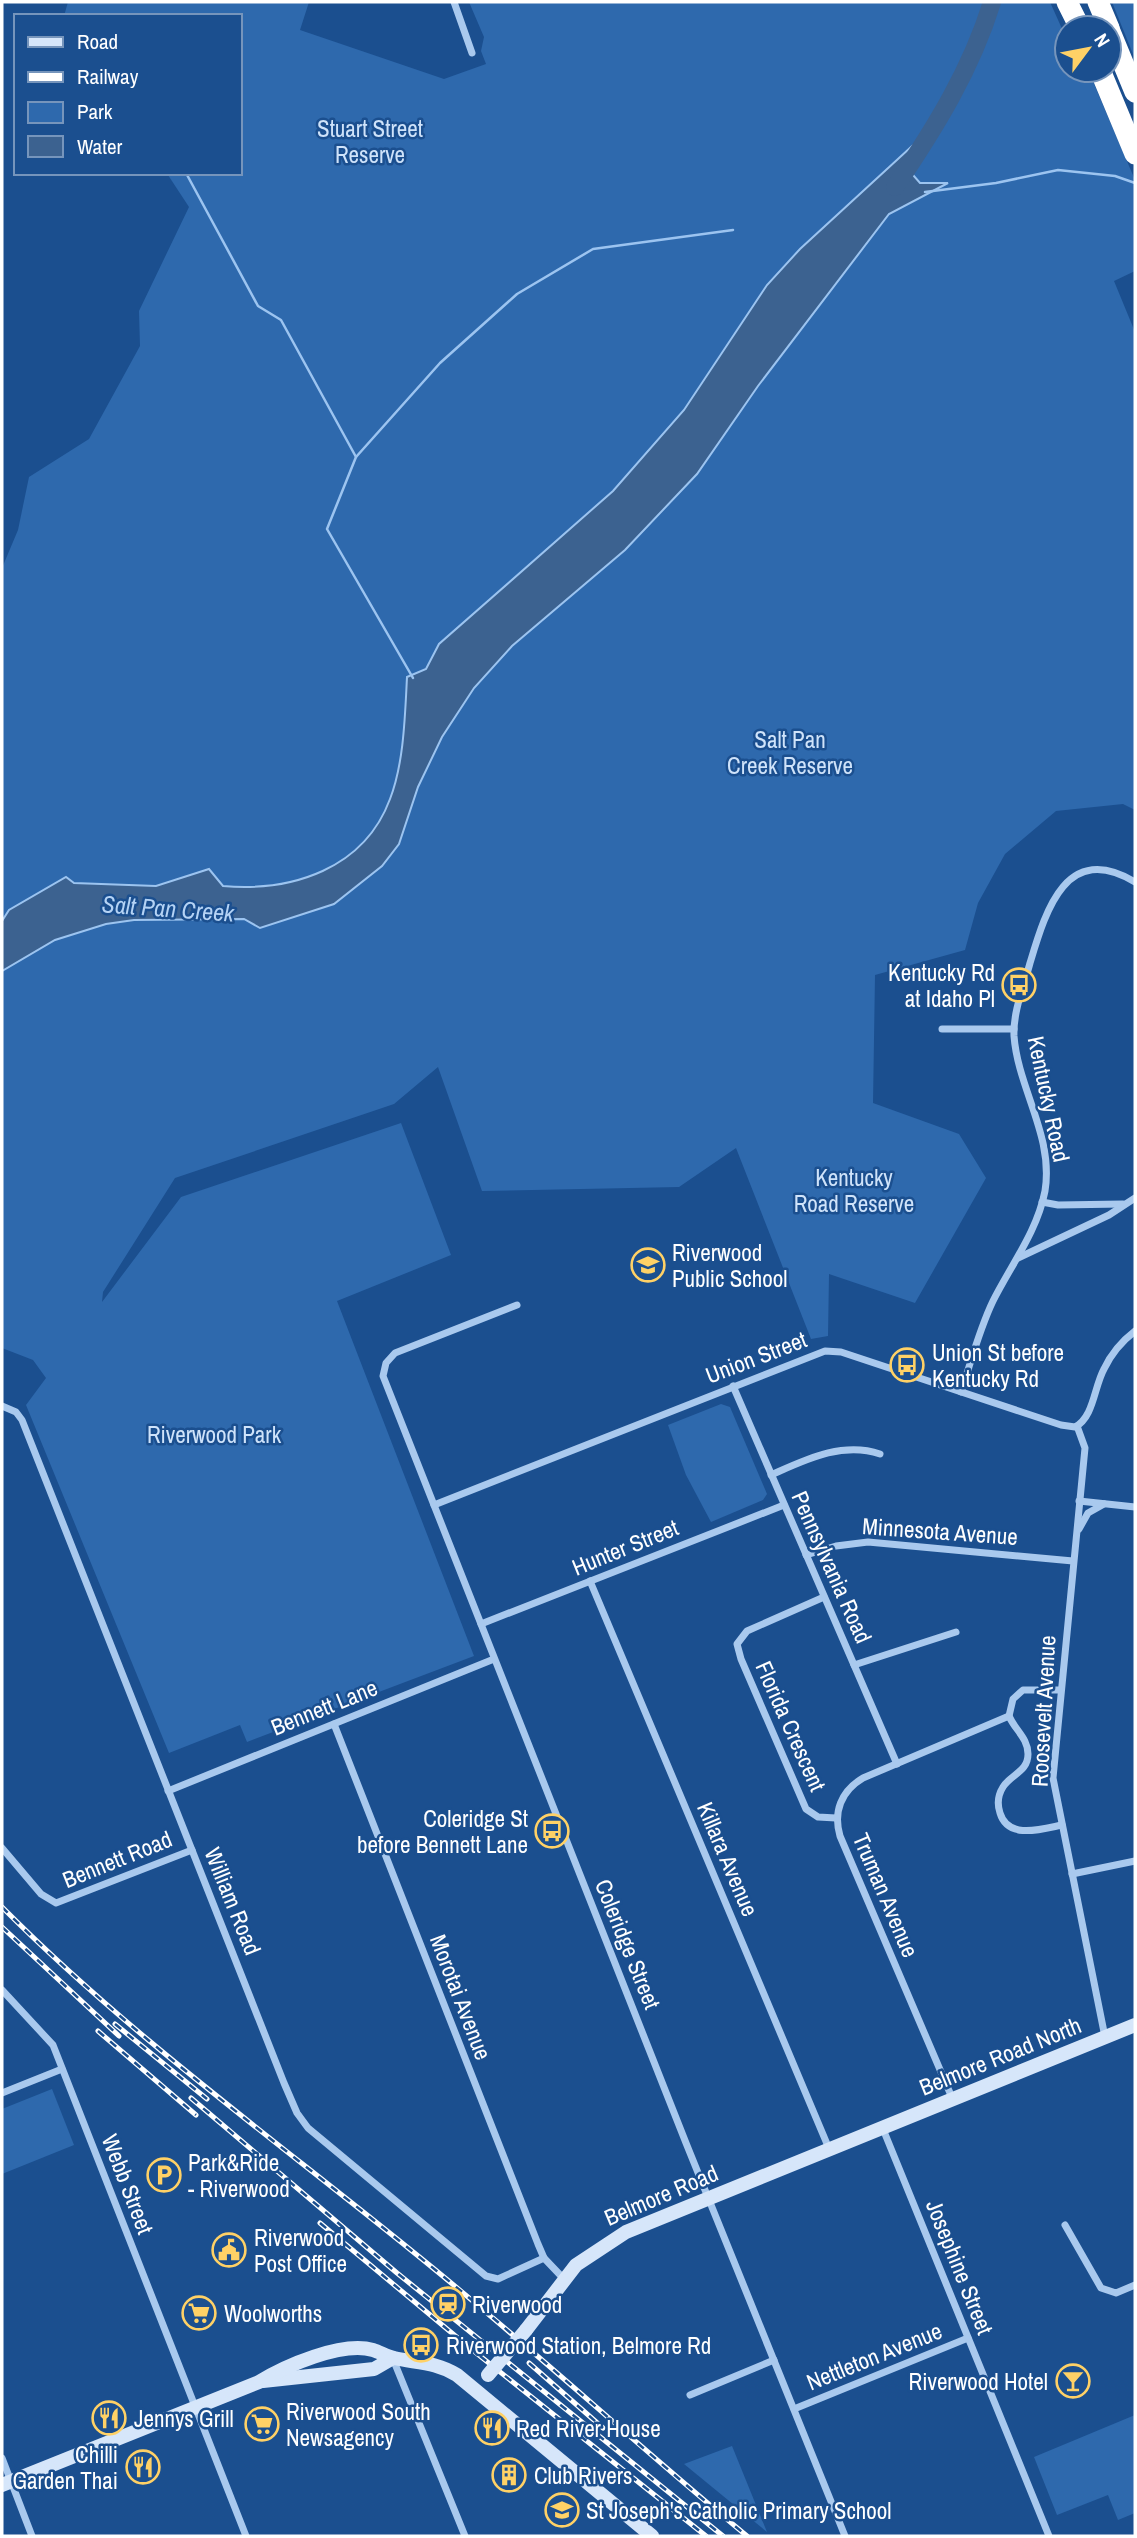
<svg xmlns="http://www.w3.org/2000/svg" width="1137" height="2538" viewBox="0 0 1137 2538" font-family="'Archivo Narrow',sans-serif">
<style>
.green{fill:#2e69ad}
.water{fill:#3c6290;stroke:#9cc4f0;stroke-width:2}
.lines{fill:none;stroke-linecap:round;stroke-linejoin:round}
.stream{stroke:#9cc4f0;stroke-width:2.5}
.river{stroke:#3c6290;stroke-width:18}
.street{stroke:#a9c9ee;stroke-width:7}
.secondary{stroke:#d6e6fa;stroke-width:14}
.highway{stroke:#fff;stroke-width:21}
.rail-casing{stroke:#fff;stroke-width:5}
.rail{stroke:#1b4f8f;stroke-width:2.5;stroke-dasharray:8;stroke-linecap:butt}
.secondary-bridge{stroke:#d6e6fa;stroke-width:14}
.labels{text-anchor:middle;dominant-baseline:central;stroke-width:5;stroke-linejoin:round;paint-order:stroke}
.park-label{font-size:23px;fill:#cfe3fa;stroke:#1b4f8f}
.poi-label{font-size:23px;fill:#fff;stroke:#1b4f8f;text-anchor:start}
.street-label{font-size:23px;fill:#fff;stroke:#1b4f8f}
.water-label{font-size:24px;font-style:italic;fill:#b5d3f5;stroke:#1b4f8f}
</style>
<rect width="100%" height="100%" fill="#1b4f8f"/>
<g class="green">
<path d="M68 2H309L300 30 444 79 486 64 481 51 484 37 469 2H1050L1067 40V70L1089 72 1135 180V271L1114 281 1135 332V810L1123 804 1056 811 1005 854 978 903 965 950 875 975 873 1103 959 1134 986 1178 915 1303 829 1274 828 1336 811 1339 736 1148 679 1187 482 1191 438 1067 394 1104 175 1178 103 1292 102 1302 181 1197 401 1123 451 1255 337 1301 474 1656 247 1742 240 1725 169 1753 26 1405 46 1378 33 1360 2 1348V971L55 940 106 924 134 920 244 919 260 928 399 844 418 787 442 737 474 688 512 646 625 550 697 474 758 386 889 214 946 184 921 183 906 167 911 148 800 249 767 285 684 410 613 491 439 644 426 669 407 677C405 714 404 763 390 799 364 869 292 892 223 886L209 869 156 886 74 883 66 877 10 910 2 921V568L18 530 29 477 89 439 140 346 139 311 189 207 168 175 240 173V16H64Z"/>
<path d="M1112 2H1135V59Z"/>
<path d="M721 1404 730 1407 767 1494 763 1500 711 1522 686 1475 668 1425Z"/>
<path d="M52 2089 74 2145 2 2174V2109Z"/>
<path d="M1135 2415V2513L1118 2520 1108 2495 1057 2515 1034 2457Z"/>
<path d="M732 2446 767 2532 684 2464Z"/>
</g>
<path class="water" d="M911 147 906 167 920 183H948L889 214 758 386 697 474 625 550 512 646 474 688 442 737 418 787 399 844 382 866 334 904 260 928 244 919 134 920 106 924 55 940 2 971V921L9 910 66 877 74 883 156 886 209 869 223 886C292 892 364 869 390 799 404 763 405 715 407 677L426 669 439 644 613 491 684 410 767 285 800 249Z"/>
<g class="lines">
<g class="stream">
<path d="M186 173 258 306 281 320 356 457"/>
<path d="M925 192 996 183 1058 170 1115 176 1135 183"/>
<path d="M413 678 327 529 356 457 440 363 517 294 593 249 733 230"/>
</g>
<path class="river" d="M895 187C935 128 971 70 992 2"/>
<g class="street">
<path d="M454 2 472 53"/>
<path d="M942 1029H1014"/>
<path d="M1042 1202 1058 1205 1123 1204"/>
<path d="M1018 1258 1109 1215 1135 1198"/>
<path d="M517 1305 395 1353 386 1363 383 1376 686 2143 845 2536"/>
<path d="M733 1386 897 1764"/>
<path d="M961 1392C971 1362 979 1330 993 1301 1011 1265 1037 1232 1045 1191 1054 1136 1018 1089 1014 1036 1013 1011 1024 986 1030 963 1046 910 1066 841 1135 882"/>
<path d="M2 1406 16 1412 22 1420 284 2083 297 2113 308 2128 486 2276 498 2279 544 2258"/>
<path d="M1077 1426 1085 1448 1053 1778 1105 2037"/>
<path d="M771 1475C805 1460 842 1441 880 1454"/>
<path d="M1079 1501 1135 1507"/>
<path d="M434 1505 825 1351 841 1352 1061 1425 1075 1427C1094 1417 1094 1387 1104 1369 1111 1354 1122 1341 1135 1331"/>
<path d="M1079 1529 1088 1513 1104 1504"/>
<path d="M806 1555 836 1546 868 1542 1073 1561"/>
<path d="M590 1581 830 2151"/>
<path d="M824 1597 747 1631 737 1644 741 1659 806 1809 818 1817 836 1818"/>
<path d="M481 1624 784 1505"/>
<path d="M854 1665 956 1632"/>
<path d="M1009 1716 1013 1699 1023 1690H1060"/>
<path d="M334 1724 538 2244 544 2258 563 2278"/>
<path d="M168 1791 494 1659"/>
<path d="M2 1848 41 1894 56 1903 192 1850"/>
<path d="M1072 1874 1135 1861"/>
<path d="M2 1990 53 2045 246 2536"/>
<path d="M2 2093 62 2069"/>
<path d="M953 2100 840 1836C833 1812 841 1791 863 1778L1009 1716C1015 1730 1028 1738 1028 1754 1028 1772 1011 1774 1003 1787 998 1795 997 1804 1000 1813 1008 1840 1042 1829 1062 1825"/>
<path d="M883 2129 1049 2536"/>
<path d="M1065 2225 1101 2288 1116 2293 1135 2285"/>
<path d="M393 2359 465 2536"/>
<path d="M690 2395 774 2360"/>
<path d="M794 2409 968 2338"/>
<path d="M2 2458 32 2536"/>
</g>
<g class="secondary">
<path d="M526 2330 576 2265 626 2232 1135 2025"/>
<path d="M263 2381 374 2369 393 2358"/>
<path d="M2 2485 259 2382C285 2366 342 2341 373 2350 380 2352 387 2357 394 2358 417 2363 436 2362 457 2375L652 2536"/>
</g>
<g class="highway">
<path d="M1067 2 1080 28"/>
<path d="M1098 2 1109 28"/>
<path d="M1109 29 1135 92"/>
<path d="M1100 70 1135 154"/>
</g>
<defs>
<g id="rail">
<path d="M2 1907C127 2033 274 2139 412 2251 527 2343 634 2443 747 2536"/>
<path d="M2 1927 119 2036"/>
<path d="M115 2024 207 2099"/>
<path d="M98 2031 196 2115"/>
<path d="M191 2098 397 2273 723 2536"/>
<path d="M320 2223 465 2344 706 2536"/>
<path d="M529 2363 603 2428"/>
</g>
</defs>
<use href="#rail" class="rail-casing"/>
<use href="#rail" class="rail"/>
<path class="secondary-bridge" d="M488 2375 526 2330"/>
</g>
<defs>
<symbol id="bus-ring" viewBox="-11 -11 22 22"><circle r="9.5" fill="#1b4f8f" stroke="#ffd166" stroke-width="1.5"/><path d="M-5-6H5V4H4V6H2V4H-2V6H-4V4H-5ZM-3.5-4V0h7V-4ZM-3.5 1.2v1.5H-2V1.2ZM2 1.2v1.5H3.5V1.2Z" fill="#ffd166"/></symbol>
<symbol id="school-ring" viewBox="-11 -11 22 22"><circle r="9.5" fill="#1b4f8f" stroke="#ffd166" stroke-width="1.5"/><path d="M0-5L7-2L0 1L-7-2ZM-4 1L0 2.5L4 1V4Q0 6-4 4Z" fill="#ffd166"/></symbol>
<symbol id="parking-ring" viewBox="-11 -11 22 22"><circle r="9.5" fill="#1b4f8f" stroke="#ffd166" stroke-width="1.5"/><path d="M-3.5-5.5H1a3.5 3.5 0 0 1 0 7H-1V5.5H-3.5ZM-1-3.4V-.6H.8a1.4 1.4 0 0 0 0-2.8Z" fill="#ffd166"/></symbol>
<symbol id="civic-ring" viewBox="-11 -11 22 22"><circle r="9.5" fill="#1b4f8f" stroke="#ffd166" stroke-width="1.5"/><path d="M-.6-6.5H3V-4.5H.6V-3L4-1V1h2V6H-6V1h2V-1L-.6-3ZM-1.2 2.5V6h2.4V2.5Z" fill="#ffd166"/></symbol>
<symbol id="station-ring" viewBox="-11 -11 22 22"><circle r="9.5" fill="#1b4f8f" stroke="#ffd166" stroke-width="1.5"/><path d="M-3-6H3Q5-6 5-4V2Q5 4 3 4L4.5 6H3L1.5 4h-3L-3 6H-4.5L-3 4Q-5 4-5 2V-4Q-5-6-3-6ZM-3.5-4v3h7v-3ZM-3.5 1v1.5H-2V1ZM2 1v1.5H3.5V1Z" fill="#ffd166"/></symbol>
<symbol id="supermarket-ring" viewBox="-11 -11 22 22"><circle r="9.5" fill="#1b4f8f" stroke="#ffd166" stroke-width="1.5"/><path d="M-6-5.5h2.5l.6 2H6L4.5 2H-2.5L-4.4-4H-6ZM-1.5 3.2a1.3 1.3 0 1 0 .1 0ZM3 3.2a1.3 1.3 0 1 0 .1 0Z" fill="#ffd166"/></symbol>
<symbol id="bar-ring" viewBox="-11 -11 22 22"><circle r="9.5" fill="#1b4f8f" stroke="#ffd166" stroke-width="1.5"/><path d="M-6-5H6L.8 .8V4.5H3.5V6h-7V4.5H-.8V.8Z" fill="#ffd166"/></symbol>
<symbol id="restaurant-ring" viewBox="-11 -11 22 22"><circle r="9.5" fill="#1b4f8f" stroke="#ffd166" stroke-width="1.5"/><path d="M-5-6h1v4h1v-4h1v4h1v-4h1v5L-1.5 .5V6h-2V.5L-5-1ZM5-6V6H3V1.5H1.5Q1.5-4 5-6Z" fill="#ffd166"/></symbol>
<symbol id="building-ring" viewBox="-11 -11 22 22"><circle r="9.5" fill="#1b4f8f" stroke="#ffd166" stroke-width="1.5"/><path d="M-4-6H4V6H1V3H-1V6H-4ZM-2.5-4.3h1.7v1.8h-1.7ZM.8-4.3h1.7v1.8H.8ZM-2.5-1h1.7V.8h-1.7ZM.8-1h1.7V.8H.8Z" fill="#ffd166"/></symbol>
</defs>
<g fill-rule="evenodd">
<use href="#bus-ring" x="1000" y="966" width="38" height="38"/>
<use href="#school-ring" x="629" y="1246" width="38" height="38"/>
<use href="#bus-ring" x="888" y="1346" width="38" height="38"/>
<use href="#bus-ring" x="533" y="1812" width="38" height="38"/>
<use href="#parking-ring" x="145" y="2156" width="38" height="38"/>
<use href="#civic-ring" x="210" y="2231" width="38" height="38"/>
<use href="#station-ring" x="429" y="2285" width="38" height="38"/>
<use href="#supermarket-ring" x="180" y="2294" width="38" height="38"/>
<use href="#bus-ring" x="402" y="2326" width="38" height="38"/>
<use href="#bar-ring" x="1054" y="2362" width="38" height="38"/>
<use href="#restaurant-ring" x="90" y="2399" width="38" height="38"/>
<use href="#supermarket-ring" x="243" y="2405" width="38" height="38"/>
<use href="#restaurant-ring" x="473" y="2409" width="38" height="38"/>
<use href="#restaurant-ring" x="124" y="2448" width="38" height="38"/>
<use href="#building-ring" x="490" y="2456" width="38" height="38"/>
<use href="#school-ring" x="543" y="2491" width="38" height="38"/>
</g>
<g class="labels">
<g class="park-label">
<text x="370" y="128">Stuart Street<tspan x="370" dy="26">Reserve</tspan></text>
<text x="790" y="739">Salt Pan<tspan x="790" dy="26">Creek Reserve</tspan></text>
<text x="854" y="1177">Kentucky<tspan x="854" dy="26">Road Reserve</tspan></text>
<text x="214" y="1434">Riverwood Park</text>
</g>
<g class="poi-label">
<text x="995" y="972" text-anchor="end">Kentucky Rd<tspan x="995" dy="26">at Idaho Pl</tspan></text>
<text x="672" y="1252">Riverwood<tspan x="672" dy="26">Public School</tspan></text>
<text x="932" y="1352">Union St before<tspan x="932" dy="26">Kentucky Rd</tspan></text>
<text x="528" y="1818" text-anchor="end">Coleridge St<tspan x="528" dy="26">before Bennett Lane</tspan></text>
<text x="188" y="2162">Park&amp;Ride<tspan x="188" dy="26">- Riverwood</tspan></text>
<text x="254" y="2237">Riverwood<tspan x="254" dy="26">Post Office</tspan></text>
<text x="472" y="2304">Riverwood</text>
<text x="224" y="2313">Woolworths</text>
<text x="446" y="2345">Riverwood Station, Belmore Rd</text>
<text x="1048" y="2381" text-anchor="end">Riverwood Hotel</text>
<text x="286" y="2411">Riverwood South<tspan x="286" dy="26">Newsagency</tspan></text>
<text x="134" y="2418">Jennys Grill</text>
<text x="516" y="2428">Red River House</text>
<text x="118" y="2454" text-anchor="end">Chilli<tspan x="118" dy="26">Garden Thai</tspan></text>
<text x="534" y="2475">Club Rivers</text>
<text x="586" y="2510">St Joseph's Catholic Primary School</text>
</g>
<g class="street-label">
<text transform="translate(1049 1099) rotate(78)">Kentucky Road</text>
<text transform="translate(756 1357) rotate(-21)">Union Street</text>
<text transform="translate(940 1531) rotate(4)">Minnesota Avenue</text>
<text transform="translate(625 1547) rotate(-22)">Hunter Street</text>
<text transform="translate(832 1567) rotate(66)">Pennsylvania Road</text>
<text transform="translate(324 1707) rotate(-22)">Bennett Lane</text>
<text transform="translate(1043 1711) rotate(-87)">Roosevelt Avenue</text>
<text transform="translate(791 1726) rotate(66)">Florida Crescent</text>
<text transform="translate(117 1859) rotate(-22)">Bennett Road</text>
<text transform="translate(728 1859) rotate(67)">Killara Avenue</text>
<text transform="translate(886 1895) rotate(67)">Truman Avenue</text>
<text transform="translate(233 1901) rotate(68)">William Road</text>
<text transform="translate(628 1944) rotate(68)">Coleridge Street</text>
<text transform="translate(461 1997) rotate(69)">Morotai Avenue</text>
<text transform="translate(1000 2056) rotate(-22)">Belmore Road North</text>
<text transform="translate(128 2184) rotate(69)">Webb Street</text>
<text transform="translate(661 2195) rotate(-23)">Belmore Road</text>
<text transform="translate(960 2267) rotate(68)">Josephine Street</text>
<text transform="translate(874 2356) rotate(-22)">Nettleton Avenue</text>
</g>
<g class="water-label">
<text transform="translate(168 908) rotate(4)">Salt Pan Creek</text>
</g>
</g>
<rect width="1137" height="2538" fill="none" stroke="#ffffff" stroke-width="7"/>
<rect x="14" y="14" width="228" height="161" fill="#1b4f8f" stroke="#7695bc" stroke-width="2"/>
<rect x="28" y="37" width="35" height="10" fill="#d6e6fa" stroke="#7695bc" stroke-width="2"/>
<text x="77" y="49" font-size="21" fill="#ffffff">Road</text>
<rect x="28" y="72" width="35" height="10" fill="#ffffff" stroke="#7695bc" stroke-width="2"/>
<text x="77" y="84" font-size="21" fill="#ffffff">Railway</text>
<rect x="28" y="102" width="35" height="21" fill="#2e69ad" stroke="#7695bc" stroke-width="2"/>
<text x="77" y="119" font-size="21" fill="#ffffff">Park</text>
<rect x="28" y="136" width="35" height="21" fill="#3c6290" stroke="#7695bc" stroke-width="2"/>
<text x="77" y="154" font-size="21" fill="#ffffff">Water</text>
<g transform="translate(1088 49) rotate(58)"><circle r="33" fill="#1b4f8f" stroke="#7695bc" stroke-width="2"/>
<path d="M0-5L12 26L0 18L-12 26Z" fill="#ffd166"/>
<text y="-10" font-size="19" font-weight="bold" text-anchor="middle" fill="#ffffff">N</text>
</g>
</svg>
